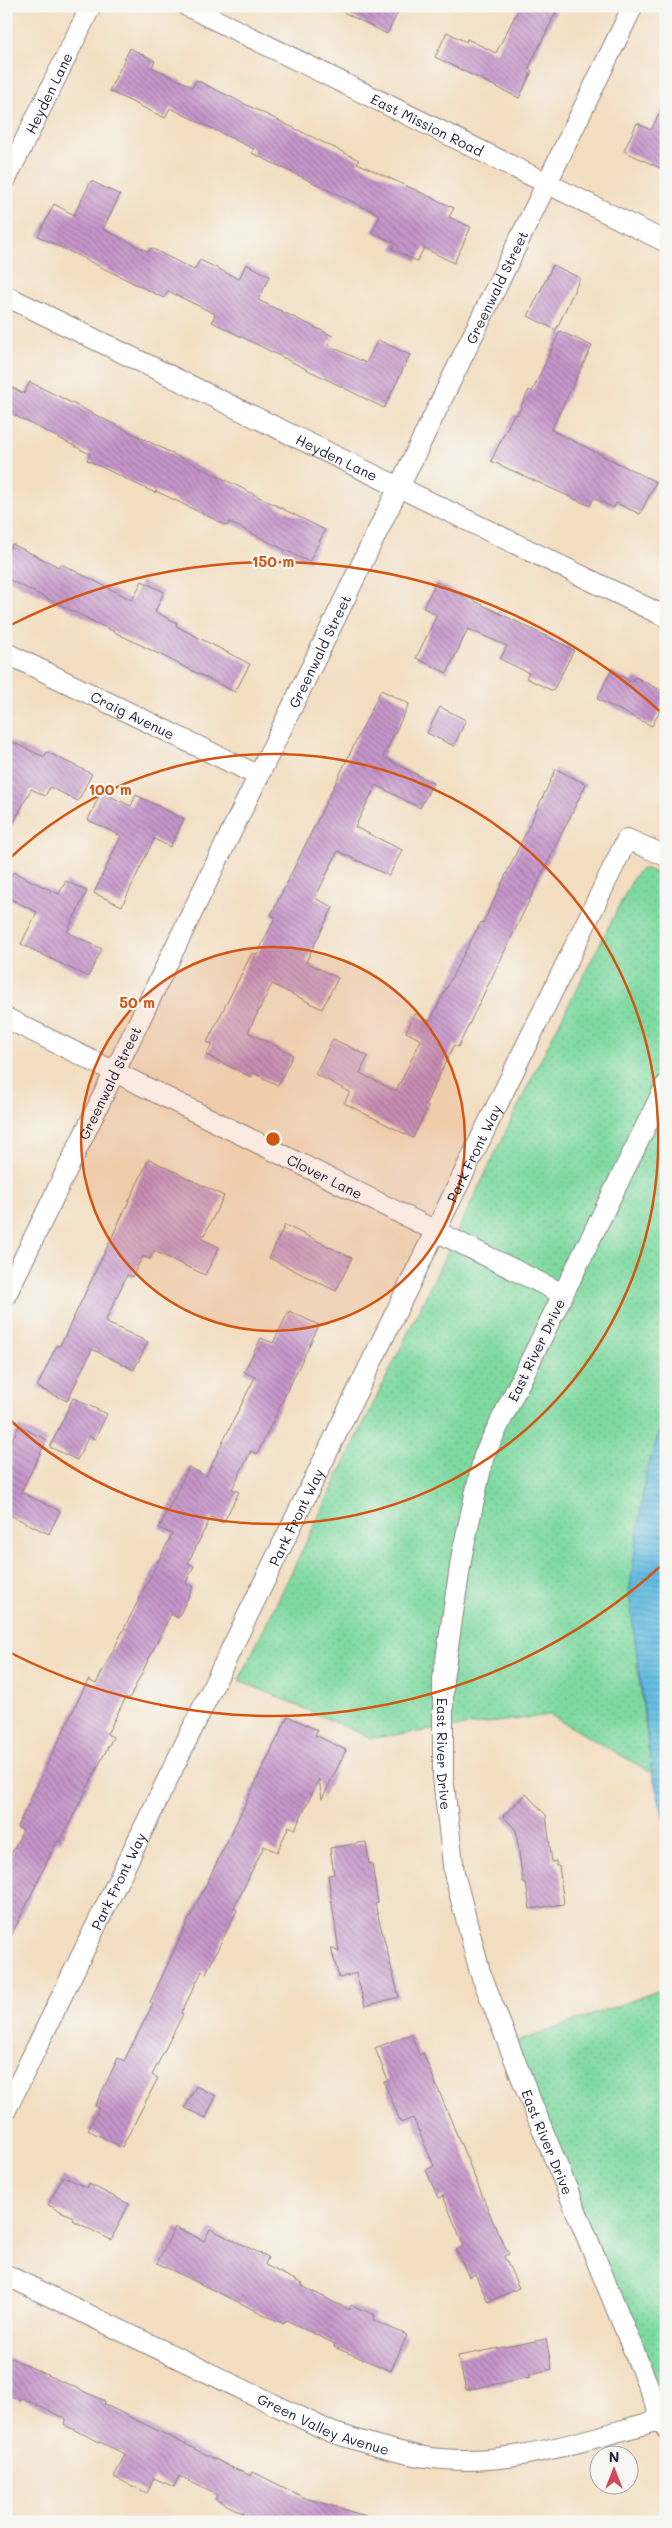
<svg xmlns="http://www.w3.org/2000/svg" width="672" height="2528" viewBox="0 0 672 2528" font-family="Mali,sans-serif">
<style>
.park{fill:url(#park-dots);stroke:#507e6e}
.water{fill:url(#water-rules);stroke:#436f8e}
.building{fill:url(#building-back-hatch)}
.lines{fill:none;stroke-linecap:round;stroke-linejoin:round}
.street-casing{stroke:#8a807e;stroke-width:22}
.street{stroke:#fff;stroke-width:20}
.ring{fill:none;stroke:#d45411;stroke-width:2.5}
.labels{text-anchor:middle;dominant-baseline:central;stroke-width:4.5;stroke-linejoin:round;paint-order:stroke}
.street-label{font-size:14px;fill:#22223b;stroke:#f6f6f2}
.centre{fill:#d45411;stroke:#f6f6f2;stroke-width:2.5}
.ring-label{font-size:15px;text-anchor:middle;font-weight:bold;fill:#d45411;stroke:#f6f6f2;stroke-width:4.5;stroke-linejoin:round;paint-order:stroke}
</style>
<defs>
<pattern id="park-dots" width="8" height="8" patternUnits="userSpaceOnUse" patternTransform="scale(1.25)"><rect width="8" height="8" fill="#7fdaa1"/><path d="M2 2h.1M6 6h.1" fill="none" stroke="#6dbb8c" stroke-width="1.8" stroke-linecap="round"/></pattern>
<pattern id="water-rules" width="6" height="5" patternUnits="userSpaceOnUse" patternTransform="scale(1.25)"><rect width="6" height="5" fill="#64bce1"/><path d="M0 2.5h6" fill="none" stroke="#56a1c2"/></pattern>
<pattern id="building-back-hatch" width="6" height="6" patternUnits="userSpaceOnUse" patternTransform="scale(1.25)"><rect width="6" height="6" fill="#c696ca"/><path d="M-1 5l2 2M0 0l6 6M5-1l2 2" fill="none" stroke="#a07aa5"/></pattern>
</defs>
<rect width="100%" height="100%" fill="#f6f6f2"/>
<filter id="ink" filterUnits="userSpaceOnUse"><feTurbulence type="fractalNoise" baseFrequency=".02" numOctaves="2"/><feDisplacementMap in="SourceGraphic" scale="10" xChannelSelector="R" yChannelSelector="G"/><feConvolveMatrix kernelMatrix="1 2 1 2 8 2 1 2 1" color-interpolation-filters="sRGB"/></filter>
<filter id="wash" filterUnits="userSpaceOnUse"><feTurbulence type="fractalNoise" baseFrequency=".0096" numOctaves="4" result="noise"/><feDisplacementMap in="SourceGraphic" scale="20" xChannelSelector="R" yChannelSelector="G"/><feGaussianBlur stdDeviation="1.12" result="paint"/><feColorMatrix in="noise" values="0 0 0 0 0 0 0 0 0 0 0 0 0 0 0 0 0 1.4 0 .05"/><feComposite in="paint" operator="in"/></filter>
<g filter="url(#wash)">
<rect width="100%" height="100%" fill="#f3dec1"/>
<g class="park">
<path d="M641 869H647L666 878V1413L646 1472 637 1665 652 1773 550 1715 371 1738 239 1680 546 1049 635 875Z"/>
<path d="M666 1988V2429L509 2045Z"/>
</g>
<path class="water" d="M666 1413V1827L652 1773 629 1593 646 1472Z"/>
<g id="blocks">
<g class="building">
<path d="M331 6H401L387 34Z"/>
<path d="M520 6H559L528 69 532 71 519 98 435 57 447 32 466 42 467 39 496 53Z"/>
<path d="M130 48 155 61 152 67 193 87 196 80 359 160 357 163 454 208 449 217 471 227 454 263 424 248 417 261 392 249 395 243 372 232 380 215 252 153 254 149 170 108 165 118 109 91Z"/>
<path d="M666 100V171L624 151 637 123 651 130Z"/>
<path d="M91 181 120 195 103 229 149 252 151 248 194 270 200 260 239 279 246 264 270 276 258 300 333 336 328 345 366 363 378 340 410 355 384 408 212 322 215 314 168 291 164 298 38 236 54 204 74 215Z"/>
<path d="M553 265 580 278 556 330 528 316Z"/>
<path d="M560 331 592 346 551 430 656 482 640 514 616 503 614 508 594 498 590 506 491 461 514 414 517 415 529 390 532 392Z"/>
<path d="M30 382 325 530 309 562 229 522 228 526 156 491 155 493 87 460 90 454 6 411V384L24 394Z"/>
<path d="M12 544 59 567 61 564 132 600 142 581 164 592 155 612 177 623 176 626 250 664 235 692 6 578V555Z"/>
<path d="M436 582 574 650 553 691 526 678 529 673 500 659 507 646 468 629 447 673 416 658 437 615 423 608Z"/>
<path d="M611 671 632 682 635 677 666 693V698L652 726 597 699Z"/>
<path d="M381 690 409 704 383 757 433 783 420 808 376 785 355 827 402 850 389 876 338 851 315 898 333 907 306 962 338 978 322 1009 272 984 248 1032 293 1055 278 1085 253 1073 251 1077 206 1055 212 1044 207 1042 252 953 257 955 275 917 271 915Z"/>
<path d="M440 707 466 720 454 746 427 733Z"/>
<path d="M6 739 44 757 47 752 92 774 78 801 50 787 45 796 31 789 6 838Z"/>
<path d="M556 769 586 784 458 1047 454 1045 425 1105 428 1107 413 1138 344 1103 350 1092 315 1074 333 1039 368 1056 360 1073 396 1091 421 1040 406 1032 415 1014 430 1021 461 959 481 922 483 923Z"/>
<path d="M101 792 131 806 136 795 184 819 170 847 154 839 122 906 94 893 121 836 88 820Z"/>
<path d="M13 872 59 894 66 881 87 891 67 932 102 949 88 977 21 944 37 912 6 897V885Z"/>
<path d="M149 1159 224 1196 202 1239 219 1247 205 1275 154 1251 150 1259 143 1256 132 1277 127 1275 105 1322 148 1342 134 1370 92 1349 67 1401 37 1387 57 1345 60 1346Z"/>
<path d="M285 1225 352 1258 336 1291 269 1258Z"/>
<path d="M289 1311 319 1325 257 1454 251 1451 232 1489 239 1492 223 1523 211 1517 188 1563 194 1566 186 1583 193 1587 178 1618 171 1614 129 1699 126 1697 107 1734 113 1737 60 1842 57 1841 6 1947V1865L23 1830 17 1827 88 1680 96 1684 172 1534 159 1528 189 1467 206 1476 255 1377 244 1372 261 1338 273 1343Z"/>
<path d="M73 1398 107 1414 95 1439 89 1436 77 1460 50 1447Z"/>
<path d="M19 1426 47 1440 21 1492 60 1511 49 1534 10 1515 6 1522V1451Z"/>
<path d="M288 1716 317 1730 315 1735 346 1750 322 1799 319 1779 295 1829 289 1826 277 1852 264 1846 234 1908 237 1910 206 1973 202 1971 181 2013 183 2014 152 2075 158 2078 122 2147 88 2130 99 2108 95 2106 118 2058 124 2061 153 2004 150 2002 179 1940Z"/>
<path d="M526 1794 546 1815 552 1862 556 1861V1866H559L564 1904 530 1909 526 1883H523L516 1830 503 1816Z"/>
<path d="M366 1842 369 1864 372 1863 378 1903 375 1904 399 1997 365 2006 356 1973 339 1978 331 1948 339 1952 328 1875 334 1874 330 1848Z"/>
<path d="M411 2034 419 2055 423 2053 497 2231 509 2254 504 2256 519 2288 488 2302 475 2274 469 2277 456 2250 464 2246 443 2196 438 2198 426 2170 434 2166 413 2118 401 2123 384 2082 388 2081 375 2048Z"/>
<path d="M196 2086 216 2096 206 2118 185 2108Z"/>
<path d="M63 2176 87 2188 89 2184 129 2204 111 2240 72 2220 73 2217 48 2205Z"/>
<path d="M175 2227 204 2241 210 2229 268 2257 265 2265 303 2284 302 2286 349 2310 351 2305 375 2315 373 2320 407 2335 391 2371 334 2347 335 2344 286 2320 284 2324 157 2263Z"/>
<path d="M546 2339 552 2369 530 2374V2377L466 2390 458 2356Z"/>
<path d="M6 2356 105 2401 104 2404 231 2467 251 2476 253 2472 305 2498 366 2516 365 2522H239L243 2513 215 2499 217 2495 179 2476 174 2487 154 2478 147 2493 114 2477 125 2454 64 2425 66 2419 22 2398 21 2401 6 2394Z"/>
</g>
</g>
</g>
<g filter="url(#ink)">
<use href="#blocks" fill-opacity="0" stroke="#8a807e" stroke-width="1"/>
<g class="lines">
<defs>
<g id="street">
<path id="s1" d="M187 6 666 242"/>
<path id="s2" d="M6 179 91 6"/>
<path id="s3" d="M6 296 666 617"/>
<path id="s4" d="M6 653 259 776"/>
<path id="s5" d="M6 1018 563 1294"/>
<path id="s6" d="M666 1085 484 1455 462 1554 443 1679V1777L454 1873 480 1972 532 2104 666 2429"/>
<path id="s7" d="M6 1295 633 6"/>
<path id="s8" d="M6 2110 627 839 666 856"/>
<path id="s9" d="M6 2275 331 2432C360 2441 389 2451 419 2456 502 2471 584 2440 663 2419"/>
</g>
</defs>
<use href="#street" class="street-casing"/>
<use href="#street" class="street"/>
</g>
</g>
<circle cx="273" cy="1139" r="192" fill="#d45411" fill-opacity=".12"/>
<g class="ring">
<circle cx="273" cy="1139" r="192"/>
<path d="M8 860A385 385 0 1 1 8 1418"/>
<path d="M663 1564A577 577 0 0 1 7 1651M7 627A577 577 0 0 1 663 714"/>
</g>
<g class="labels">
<g class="street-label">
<text stroke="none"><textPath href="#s2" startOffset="96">Heyden Lane</textPath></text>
<text stroke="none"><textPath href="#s1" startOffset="268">East Mission Road</textPath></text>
<text stroke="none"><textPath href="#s7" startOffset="1121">Greenwald Street</textPath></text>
<text stroke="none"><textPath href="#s3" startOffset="368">Heyden Lane</textPath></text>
<text stroke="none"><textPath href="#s7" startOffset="716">Greenwald Street</textPath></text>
<text stroke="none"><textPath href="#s4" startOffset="141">Craig Avenue</textPath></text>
<text stroke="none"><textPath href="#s7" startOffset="236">Greenwald Street</textPath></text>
<text stroke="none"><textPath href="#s8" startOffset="1065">Park Front Way</textPath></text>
<text stroke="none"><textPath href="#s5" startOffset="356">Clover Lane</textPath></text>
<text transform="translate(536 1350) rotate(-64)">East River Drive</text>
<text stroke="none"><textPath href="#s8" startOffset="660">Park Front Way</textPath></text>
<text stroke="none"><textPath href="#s6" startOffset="715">East River Drive</textPath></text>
<text stroke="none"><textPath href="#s8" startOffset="255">Park Front Way</textPath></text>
<text stroke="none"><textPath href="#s6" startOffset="1120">East River Drive</textPath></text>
<text stroke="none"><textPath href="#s9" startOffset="351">Green Valley Avenue</textPath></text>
</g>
</g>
<circle cx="273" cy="1139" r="8" class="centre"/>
<g class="ring-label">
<text x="273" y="567">150 m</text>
<text x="110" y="795">100 m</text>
<text x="137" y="1008">50 m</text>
</g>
<rect width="672" height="2528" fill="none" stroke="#f6f6f2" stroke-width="25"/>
<g transform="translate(614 2470)"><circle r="24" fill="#f6f6f2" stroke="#a1a1a9"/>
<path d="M0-4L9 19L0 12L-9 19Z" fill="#d1495b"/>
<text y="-8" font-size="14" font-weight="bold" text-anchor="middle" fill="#22223b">N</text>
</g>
</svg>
